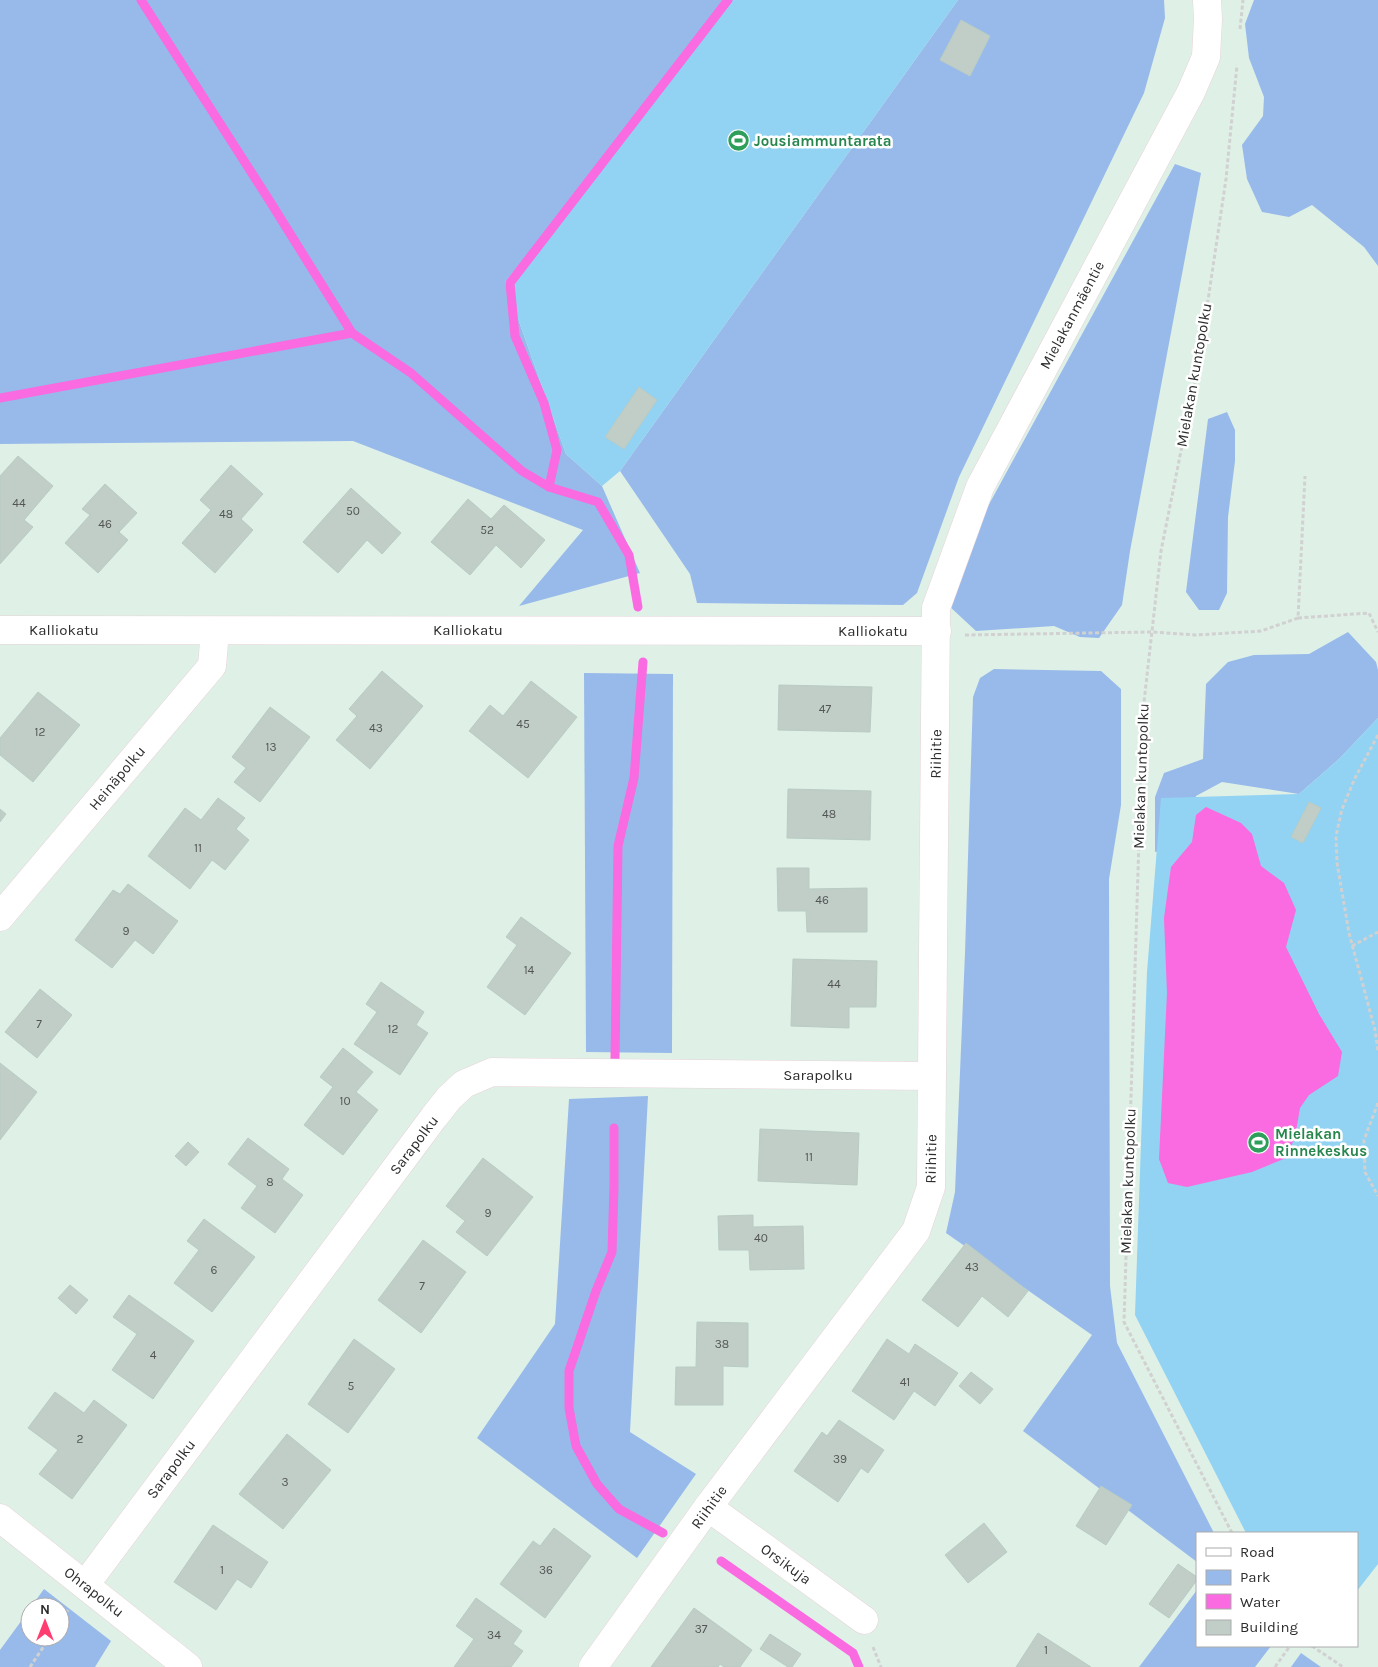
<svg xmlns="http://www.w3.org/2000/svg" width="1378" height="1667" viewBox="0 0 1378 1667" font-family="Karla,sans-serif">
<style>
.green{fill:#97baea}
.pitch{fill:#92d2f2}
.water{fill:#fa6ae0}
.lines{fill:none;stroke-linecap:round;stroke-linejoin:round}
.stream{stroke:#fa6ae0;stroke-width:9}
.building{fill:#c1cec8;stroke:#b8ccc3}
.minor-casing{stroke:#e7d4d9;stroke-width:29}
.path{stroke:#d1d1d1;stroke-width:3;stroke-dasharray:4 2.5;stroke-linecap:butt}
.minor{stroke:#fff;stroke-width:28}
.labels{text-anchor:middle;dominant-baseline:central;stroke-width:5;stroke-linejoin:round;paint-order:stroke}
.number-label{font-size:12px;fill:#525554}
.leisure-label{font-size:15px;font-weight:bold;fill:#27864d;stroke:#fff;text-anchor:start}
.street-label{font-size:15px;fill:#2d2d2d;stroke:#fff}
</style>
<rect width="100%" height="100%" fill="#dff0e7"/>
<g class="green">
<path d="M0 0H734L505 282 566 454 602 486 640 573 519 606 583 530 353 441 0 444Z"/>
<path d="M958 0H1164L1165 18 1144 93 959 477 917 593 903 605 697 603 690 574 620 471Z"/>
<path d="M1254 0H1378V266L1364 247 1312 205 1289 217 1262 212 1247 179 1242 145 1263 116 1264 97 1249 58 1245 24Z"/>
<path d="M1175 164 1201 173 1130 551 1122 605 1099 638 1080 637 1054 626 976 631 948 605 975 530Z"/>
<path d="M1227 412 1235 430V461L1228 517 1227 593 1219 610H1199L1186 592 1208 419Z"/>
<path d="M1348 632 1376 662 1378 670V718L1339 759 1299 794 1222 782 1196 796 1179 847 1155 852V797L1164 773 1203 759 1206 684 1228 662 1254 655 1309 654Z"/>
<path d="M994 669 1101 671 1121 689V805L1109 879 1110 1286 1117 1343 1214 1533H1197V1562L1023 1431 1092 1335 946 1233 955 1192 965 953 973 697 980 678Z"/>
<path d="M584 673 673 674 672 1053 586 1052Z"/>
<path d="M648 1096 630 1432 696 1474 637 1558 477 1438 555 1324 569 1099Z"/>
<path d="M44 1589 111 1641 95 1667H0V1650L30 1609V1637H60V1607H31Z"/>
<path d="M1197 1590V1646H1271L1255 1667H1139Z"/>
<path d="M1301 1653 1321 1667H1291Z"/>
</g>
<g class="pitch">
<path d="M734 0H958L620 471 602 486 566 454 505 282Z"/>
<path d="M1378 718V1564L1357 1591V1533H1246L1135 1315 1147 972 1161 798 1299 794 1339 759Z"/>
</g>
<path class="water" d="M1206 807 1241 823 1252 834 1261 866 1284 883 1296 910 1286 947 1319 1014 1342 1052 1338 1076 1309 1095 1300 1108 1295 1137 1286 1158 1252 1172 1187 1187 1168 1183 1159 1159 1167 993 1164 918 1171 867 1192 842 1196 815Z"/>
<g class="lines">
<g class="stream">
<path d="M141 0 271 203 352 333"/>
<path d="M0 398 352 333 411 373 522 471 549 487 598 502 629 555 638 607"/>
<path d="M549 487 557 450 544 403 515 336 510 283 728 0"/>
<path d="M615 1059 618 846 634 778 643 662"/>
<path d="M614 1128V1187L612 1252 596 1291 569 1371V1408L576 1446 597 1484 619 1509 663 1533"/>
<path d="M721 1561 853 1653 859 1667"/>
</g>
</g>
<g class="building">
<path d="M961 20 990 36 970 76 940 60Z"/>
<path d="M639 387 657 400 624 449 605 437Z"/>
<path d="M18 456 53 486 24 520 33 527 0 564V476Z"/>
<path d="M231 465 263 494 241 519 253 530 215 573 182 543 211 510 200 500Z"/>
<path d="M105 484 137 513 119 532 128 540 98 573 65 543 90 515 82 509Z"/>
<path d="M351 488 401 533 382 554 367 540 338 573 303 542Z"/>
<path d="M468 499 491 519 504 505 545 540 521 568 496 545 470 575 431 542Z"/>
<path d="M382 671 423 706 370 769 336 740 357 716 349 709Z"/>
<path d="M531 681 577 717 528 778 469 731 490 705 503 716Z"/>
<path d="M779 685 872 687 870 732 778 730Z"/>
<path d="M38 692 80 725 33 782 0 755V738Z"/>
<path d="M270 707 310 737 260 802 234 782 246 768 232 757Z"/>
<path d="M788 789 871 791 870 840 787 838Z"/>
<path d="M218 798 245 818 236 829 249 840 225 870 212 860 190 889 148 856 185 808 201 820Z"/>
<path d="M1309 802 1321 808 1303 843 1291 837Z"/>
<path d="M0 809 6 814 0 822Z"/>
<path d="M777 868H809V889L867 888V932H807L806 911H778Z"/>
<path d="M128 884 178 921 153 954 135 940 112 968 75 940 113 890 120 894Z"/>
<path d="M521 917 571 953 525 1015 487 987 517 945 506 937Z"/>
<path d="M793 959 877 961 876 1007H849V1028L791 1026Z"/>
<path d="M381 982 424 1012 416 1025 428 1033 400 1075 354 1044 377 1012 366 1004Z"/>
<path d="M40 989 72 1015 37 1058 5 1032Z"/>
<path d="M343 1048 373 1072 356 1092 378 1110 343 1155 304 1125 333 1087 320 1077Z"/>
<path d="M0 1063 37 1092 0 1140Z"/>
<path d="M760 1129 859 1133 857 1185 758 1181Z"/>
<path d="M248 1138 289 1169 282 1179 303 1195 275 1233 241 1208 257 1186 228 1164Z"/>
<path d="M188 1142 199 1152 186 1166 175 1156Z"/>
<path d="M483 1158 533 1197 487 1256 456 1232 465 1221 446 1206Z"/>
<path d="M753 1215V1227L803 1226 804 1269 750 1270 749 1250H719L718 1216Z"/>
<path d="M204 1219 255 1257 212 1312 174 1283 199 1250 187 1241Z"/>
<path d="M423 1240 466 1272 421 1333 378 1300Z"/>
<path d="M966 1243 1028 1291 1008 1317 982 1296 958 1327 922 1300Z"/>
<path d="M70 1285 88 1300 76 1314 58 1298Z"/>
<path d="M129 1295 194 1341 153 1399 112 1370 137 1334 113 1317Z"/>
<path d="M697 1322 748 1323V1367L723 1366V1405H675L676 1367H696Z"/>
<path d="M354 1339 395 1369 348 1433 308 1404Z"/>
<path d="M887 1339 909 1354 915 1344 958 1373 935 1406 914 1391 894 1420 852 1391Z"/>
<path d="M971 1372 993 1389 980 1404 959 1386Z"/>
<path d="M55 1392 84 1413 94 1400 127 1425 72 1499 39 1474 58 1450 28 1428Z"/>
<path d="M839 1420 884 1450 868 1473 861 1468 838 1502 794 1471 822 1432 827 1436Z"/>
<path d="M287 1434 331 1470 283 1529 239 1494Z"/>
<path d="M1101 1486 1132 1505 1106 1545 1076 1526Z"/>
<path d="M984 1523 1007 1552 968 1583 945 1555Z"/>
<path d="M213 1525 268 1562 251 1588 237 1579 216 1610 174 1582Z"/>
<path d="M554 1528 591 1556 545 1618 500 1584 533 1541 540 1546Z"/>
<path d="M1178 1564 1197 1577V1580L1169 1618 1149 1604Z"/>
<path d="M476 1598 522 1631 513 1644 523 1651 511 1667H454L474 1639 456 1626Z"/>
<path d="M694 1608 752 1650 740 1667H724L720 1664 718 1667H651Z"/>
<path d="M1038 1633 1091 1667H1016Z"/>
<path d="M770 1634 801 1654 792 1667H788L760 1649Z"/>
</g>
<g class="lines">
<defs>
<g id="minor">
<path d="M0 630C312 632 625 629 937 631"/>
<path d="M0 917 212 666 215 631"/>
<path d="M708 1507 864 1620"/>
<path d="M0 1518 188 1667"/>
<path d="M85 1585 434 1117 449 1098 464 1084 492 1072 932 1076"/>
<path d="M593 1667 708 1507 916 1231 931 1187 936 608 980 487 1191 92 1206 57 1208 19 1207 0"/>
</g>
</defs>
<use href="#minor" class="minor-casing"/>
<g class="path">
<path d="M1240 29 1243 0"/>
<path d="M1298 618 1369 613 1378 632"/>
<path d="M965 635 1152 632 1196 635 1261 631 1298 618 1305 476"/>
<path d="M1378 735 1355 778 1342 809 1336 836 1337 863 1349 933 1375 1030 1378 1051"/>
<path d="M1352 946 1378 932"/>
<path d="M1378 1103 1364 1140 1365 1172 1378 1196"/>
<path d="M1232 1533 1124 1322 1143 711 1161 551 1199 361 1226 179 1237 65"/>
<path d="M60 1622 68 1610"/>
<path d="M1312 1646 1343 1667"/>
<path d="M873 1647 881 1667"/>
<path d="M30 1667 50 1637"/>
<path d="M1275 1667 1290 1646"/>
</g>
<use href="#minor" class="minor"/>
</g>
<defs>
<symbol id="stadium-disc" viewBox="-11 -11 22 22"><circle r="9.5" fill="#2e9e5b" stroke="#fff"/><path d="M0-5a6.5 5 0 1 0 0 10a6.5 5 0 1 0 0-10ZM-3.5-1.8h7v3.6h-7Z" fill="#fff"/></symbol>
</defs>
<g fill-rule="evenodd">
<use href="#stadium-disc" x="726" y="128" width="25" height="25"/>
<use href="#stadium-disc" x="1246" y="1130" width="25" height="25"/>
</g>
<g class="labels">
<g class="number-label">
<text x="19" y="503">44</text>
<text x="353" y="511">50</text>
<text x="226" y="514">48</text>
<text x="105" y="524">46</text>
<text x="487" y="530">52</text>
<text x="825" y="709">47</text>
<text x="523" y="724">45</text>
<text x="376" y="728">43</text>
<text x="40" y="732">12</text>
<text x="271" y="747">13</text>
<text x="829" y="814">48</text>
<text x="198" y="848">11</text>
<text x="822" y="900">46</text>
<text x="126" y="931">9</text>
<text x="529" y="970">14</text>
<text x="834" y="984">44</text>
<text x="39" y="1024">7</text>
<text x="393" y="1029">12</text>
<text x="345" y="1101">10</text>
<text x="809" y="1157">11</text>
<text x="270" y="1182">8</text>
<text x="488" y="1213">9</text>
<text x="761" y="1238">40</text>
<text x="972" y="1267">43</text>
<text x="214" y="1270">6</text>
<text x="422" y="1286">7</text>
<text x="722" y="1344">38</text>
<text x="153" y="1355">4</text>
<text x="905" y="1382">41</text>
<text x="351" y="1386">5</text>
<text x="80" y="1439">2</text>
<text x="840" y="1459">39</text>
<text x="285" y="1482">3</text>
<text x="222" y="1570">1</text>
<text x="546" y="1570">36</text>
<text x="701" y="1629">37</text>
<text x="494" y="1635">34</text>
<text x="1046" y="1650">1</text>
</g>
<g class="leisure-label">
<text x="754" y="141">Jousiammuntarata</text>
<text x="1275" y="1134">Mielakan<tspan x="1275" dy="17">Rinnekeskus</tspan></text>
</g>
<g class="street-label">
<text transform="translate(1072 315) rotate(-62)">Mielakanmäentie</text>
<text transform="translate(1194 375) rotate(-80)">Mielakan kuntopolku</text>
<text x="64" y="630">Kalliokatu</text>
<text x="468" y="630">Kalliokatu</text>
<text x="873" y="631">Kalliokatu</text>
<text transform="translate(936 754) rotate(-89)">Riihitie</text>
<text transform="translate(1141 776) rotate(-88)">Mielakan kuntopolku</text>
<text transform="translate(117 778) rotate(-50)">Heinäpolku</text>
<text x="818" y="1075">Sarapolku</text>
<text transform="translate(414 1145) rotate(-53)">Sarapolku</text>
<text transform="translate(931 1159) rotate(-89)">Riihitie</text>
<text transform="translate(1128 1181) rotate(-88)">Mielakan kuntopolku</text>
<text transform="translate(171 1469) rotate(-53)">Sarapolku</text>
<text transform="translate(709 1507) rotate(-54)">Riihitie</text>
<text transform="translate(786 1564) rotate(36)">Orsikuja</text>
<text transform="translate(94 1592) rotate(38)">Ohrapolku</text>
</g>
</g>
<rect x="1196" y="1532" width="162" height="115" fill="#ffffff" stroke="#ababab"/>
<rect x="1206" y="1548" width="25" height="8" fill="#ffffff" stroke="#ababab"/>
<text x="1240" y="1557" font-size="15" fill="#2d2d2d">Road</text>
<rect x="1206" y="1570" width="25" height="15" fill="#97baea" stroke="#ababab"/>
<text x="1240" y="1582" font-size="15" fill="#2d2d2d">Park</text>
<rect x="1206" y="1594" width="25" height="15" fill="#fa6ae0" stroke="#ababab"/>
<text x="1240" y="1607" font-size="15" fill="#2d2d2d">Water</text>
<rect x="1206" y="1620" width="25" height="15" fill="#c1cec8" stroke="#ababab"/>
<text x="1240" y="1632" font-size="15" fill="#2d2d2d">Building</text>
<g transform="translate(45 1622)"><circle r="24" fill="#ffffff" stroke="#ababab"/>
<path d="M0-4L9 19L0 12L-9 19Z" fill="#ff3d71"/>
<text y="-8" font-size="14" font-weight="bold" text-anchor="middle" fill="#2d2d2d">N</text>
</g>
</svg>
